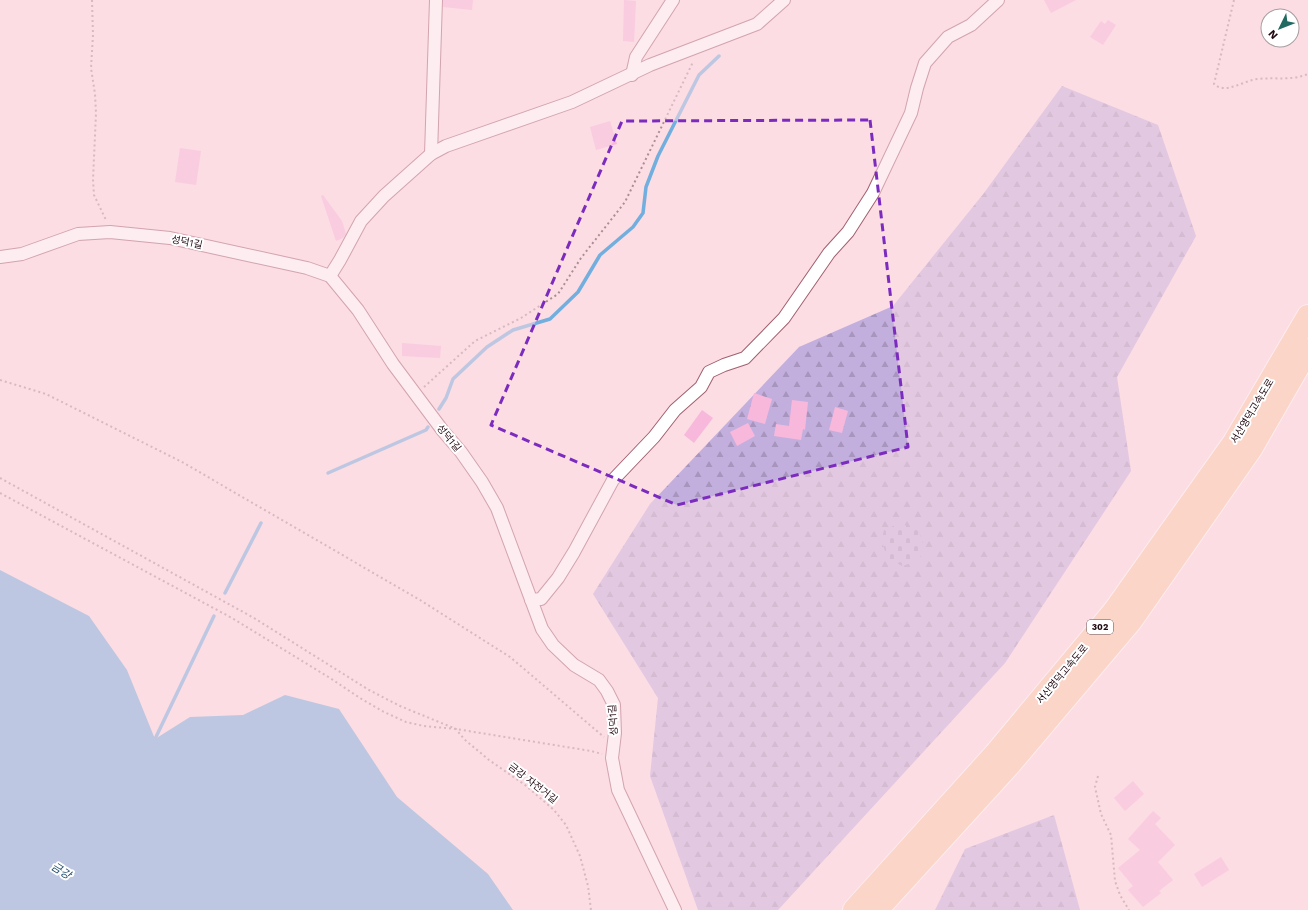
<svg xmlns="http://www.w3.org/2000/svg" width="1308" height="910" viewBox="0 0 1308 910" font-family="'Work Sans','Noto Sans KR',sans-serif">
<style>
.forest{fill:url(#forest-firs)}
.cemetery{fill:url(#cemetery-stones)}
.water{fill:#72aede}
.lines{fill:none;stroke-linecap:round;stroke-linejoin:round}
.stream{stroke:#72aede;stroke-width:3.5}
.building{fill:#f8b8dc}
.street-casing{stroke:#a15f6f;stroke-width:14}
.highway-casing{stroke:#fff;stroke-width:24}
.path{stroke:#ab8e95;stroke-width:2;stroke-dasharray:2 3;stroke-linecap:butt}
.street{stroke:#fff;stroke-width:12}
.highway{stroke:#facda4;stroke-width:22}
.marked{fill:none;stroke:#7b2cbf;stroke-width:3;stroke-dasharray:8 5;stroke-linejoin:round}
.labels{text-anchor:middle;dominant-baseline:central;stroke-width:4;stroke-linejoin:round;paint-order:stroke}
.shield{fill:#fff;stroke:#645358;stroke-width:1}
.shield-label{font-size:9px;font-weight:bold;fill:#210910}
.street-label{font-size:10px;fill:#210910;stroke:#fff}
.water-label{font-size:11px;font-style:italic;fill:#1b4869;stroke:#fff}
</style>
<defs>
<pattern id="forest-firs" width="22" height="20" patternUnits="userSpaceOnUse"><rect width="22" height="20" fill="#c3afde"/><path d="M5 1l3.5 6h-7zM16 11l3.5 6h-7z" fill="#a795bd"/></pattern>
<pattern id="cemetery-stones" width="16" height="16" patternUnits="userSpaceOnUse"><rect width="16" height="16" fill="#c3afde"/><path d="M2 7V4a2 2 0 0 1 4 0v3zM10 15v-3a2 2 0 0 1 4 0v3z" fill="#a795bd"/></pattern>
</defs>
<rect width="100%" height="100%" fill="#fcdde4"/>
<g class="forest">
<path d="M1062 86 1158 125 1196 236 1117 377 1131 471 1005 663 778 910H698L650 776 658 698 593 594 650 504 799 347 893 306 984 193Z"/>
<path d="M1054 815 1080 910H935L965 849Z"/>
</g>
<path class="cemetery" d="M898 524C920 527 920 530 924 550L918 561 902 566C899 564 893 562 890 559 883 551 881 540 884 530Z"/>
<path class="water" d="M0 570 89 616 127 670 155 739 190 717 243 715 285 695 339 709 397 797 488 874 513 910H0Z"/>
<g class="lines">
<g class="stream">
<path d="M439 409 446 398 453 379 487 347 513 330 550 319 578 292 600 255 633 227 643 213 646 187 658 156 699 75 719 56"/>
<path d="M328 473 426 430 428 427"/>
<path d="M225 593 261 523"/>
<path d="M155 739 214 616"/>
</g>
</g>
<g class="building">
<path d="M443 0H473L472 10 443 7Z"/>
<path d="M624 0 636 1 634 42 623 41Z"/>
<path d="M1044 0H1076L1051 13Z"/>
<path d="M1108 20 1116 25 1103 45 1090 37 1101 21 1105 24Z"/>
<path d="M610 121 617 144 596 150 590 127Z"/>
<path d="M180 148 201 151 196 185 175 182Z"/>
<path d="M323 195 342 221 346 234 343 238 336 241 321 196Z"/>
<path d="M402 343 441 346 440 358 402 356Z"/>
<path d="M754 393 772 399 765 424 747 419Z"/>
<path d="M792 400 808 402 805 430 803 429 801 440 774 436 776 424 789 426Z"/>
<path d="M835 407 848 411 842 433 829 430Z"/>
<path d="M702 410 713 418 694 443 684 435Z"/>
<path d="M748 423 755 436 737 446 730 432Z"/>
<path d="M1133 781 1144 794 1125 811 1114 798Z"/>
<path d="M1153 811 1161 818 1155 824 1175 845 1158 862 1173 880 1159 891 1161 893 1143 907 1128 890 1133 886 1118 868 1140 850 1128 839Z"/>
<path d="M1221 857 1229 870 1202 887 1194 874Z"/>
</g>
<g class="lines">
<defs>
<g id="street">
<path d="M632 75 636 57 673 0"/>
<path d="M431 154 436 0"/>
<path d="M0 257 22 254 78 234 110 232 170 238 307 268 330 276 358 310 393 364 443 431 461 452 482 482 497 508 542 629 553 645 574 665 599 680 607 691 614 705 615 733 612 758 618 790 675 910"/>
<path d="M330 276 340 260 361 221 384 196 431 154 446 146 572 102 650 65 757 24 784 0"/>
<path d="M531 600 541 599 558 578 574 552 613 480 654 437 675 410 701 387 709 372 724 365 745 358 784 318 829 253 848 232 873 193 911 113 917 88 925 63 948 37 971 25 998 0"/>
</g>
<g id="highway">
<path d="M854 910 995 754 1114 611 1234 442 1308 316"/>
<path d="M877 910 1011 763 1131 621 1251 449 1308 350"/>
</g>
</defs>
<use href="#street" class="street-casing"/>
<use href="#highway" class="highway-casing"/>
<g class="path">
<path d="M92 0 93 35 91 68 95 94 96 113 93 180 94 195 106 220"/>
<path d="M1234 0 1214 84C1226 95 1244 80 1258 79 1276 77 1291 81 1308 74"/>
<path d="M0 380 46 394 182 462 420 600 510 657 604 737"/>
<path d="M424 387 475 341 521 318 558 294 581 258 625 202 693 62"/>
<path d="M0 478 254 618 369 690 400 706 456 729 464 739 489 760 525 785 554 810 566 825 580 856 588 886 591 910"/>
<path d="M0 493 232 618 330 678 360 698 384 712 406 722 424 726 456 729 591 751 602 754"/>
<path d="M1098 776 1095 787 1101 814 1111 835 1115 881 1120 895 1129 910"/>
</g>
<use href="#street" class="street"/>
<use href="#highway" class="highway"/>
</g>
<path d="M0 0H1308V910H0ZM870 120 908 447 677 505 491 425 622 121Z" fill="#fcdde4" fill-opacity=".55" fill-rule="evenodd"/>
<path class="marked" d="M870 120 908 447 677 505 491 425 622 121Z"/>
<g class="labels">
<rect class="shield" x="1087" y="620" width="26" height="14" rx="3"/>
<g class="shield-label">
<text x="1100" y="627">302</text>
</g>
<g class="street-label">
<text transform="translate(187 242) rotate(12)">성덕1길</text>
<text transform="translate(1252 411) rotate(-59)">서산영덕고속도로</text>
<text transform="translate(449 438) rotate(51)">성덕1길</text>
<text transform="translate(1062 674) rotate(-50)">서산영덕고속도로</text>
<text transform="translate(613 720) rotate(-94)">성덕1길</text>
<text transform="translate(533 783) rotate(38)">금강 자전거길</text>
</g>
<g class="water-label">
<text transform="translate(61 871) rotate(32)">금강</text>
</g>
</g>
<g transform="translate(1280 28) rotate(227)"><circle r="19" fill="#ffffff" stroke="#a69d9f"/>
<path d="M0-3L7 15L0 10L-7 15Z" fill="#216a61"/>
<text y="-6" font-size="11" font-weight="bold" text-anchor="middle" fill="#210910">N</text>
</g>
</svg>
